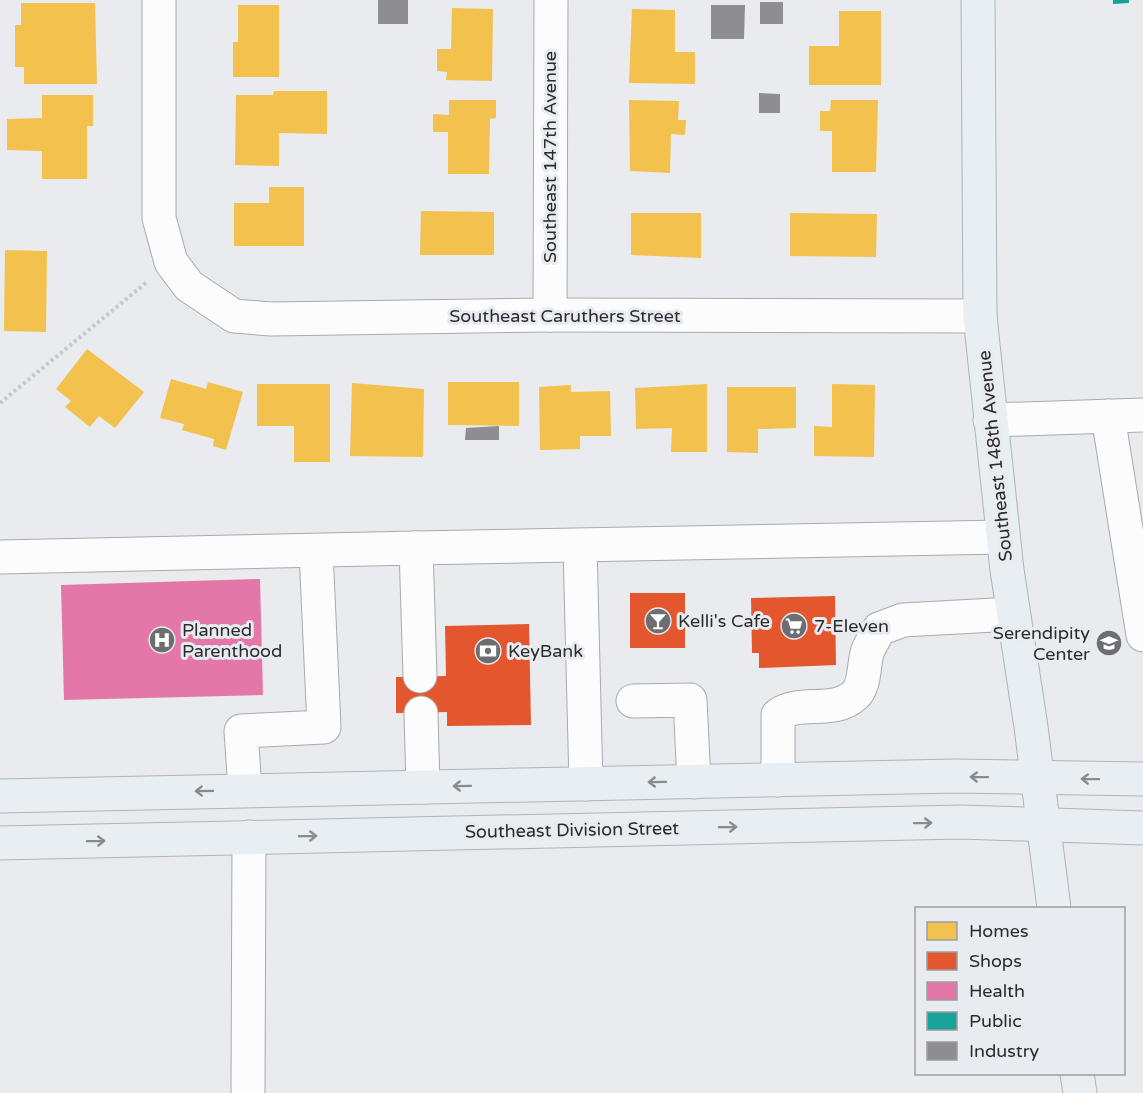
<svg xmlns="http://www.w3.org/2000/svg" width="1143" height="1093" viewBox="0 0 1143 1093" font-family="'Varela Round',sans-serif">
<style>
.homes{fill:#f2c14e}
.shops{fill:#e4572e}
.health{fill:#e377a8}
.public{fill:#17a398}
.industry{fill:#8d8d92}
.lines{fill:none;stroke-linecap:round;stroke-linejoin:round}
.minor-casing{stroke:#a8aaab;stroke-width:35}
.major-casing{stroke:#aab6bb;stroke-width:35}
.path{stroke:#c8c8c9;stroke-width:4;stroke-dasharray:3 3;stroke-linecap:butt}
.minor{stroke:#fcfcfc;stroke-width:33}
.major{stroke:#e8eef1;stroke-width:33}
.oneway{stroke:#898c8f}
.labels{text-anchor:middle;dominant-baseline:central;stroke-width:6;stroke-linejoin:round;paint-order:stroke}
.street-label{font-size:18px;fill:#2a2b2d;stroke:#e8ebef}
.poi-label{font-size:18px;fill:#2a2b2d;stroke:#e8ebef;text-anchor:start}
</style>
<rect width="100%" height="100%" fill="#e9ebee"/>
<g class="homes">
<path d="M21 3H95L97 84H24V67H15V25H21Z"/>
<path d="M238 5H279V77H233V42H238Z"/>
<path d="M452 8 493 9 492 81 446 80 447 72 437 71V49H451Z"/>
<path d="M632 9 675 10V52H695V84L629 83Z"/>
<path d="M839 11H881V85H809V46H839Z"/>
<path d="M274 91H327V134L279 133V166L235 165 236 95H273Z"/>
<path d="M42 95H93V126H87V179H42V151L7 150V119L42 118Z"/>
<path d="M449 100H496V118L490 119 489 174H448V132H433V114L449 115Z"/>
<path d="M629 100 679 101 678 120H686L685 135 671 134 670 173 630 171Z"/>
<path d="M831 100H878L876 172H832V131H820V111H830Z"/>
<path d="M269 187H304V246H234V203H269Z"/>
<path d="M421 211 494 212V255H420Z"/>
<path d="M631 213H701V258L631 255Z"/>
<path d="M790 213 877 214 876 257 790 256Z"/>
<path d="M5 250 47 251 46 332 4 331Z"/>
<path d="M87 349 144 392 115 428 99 416 90 427 65 407 71 401 56 389Z"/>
<path d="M171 379 206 389 208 382 243 392 226 450 213 446 214 439 182 430 184 424 160 418Z"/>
<path d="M448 382H519V426L448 425Z"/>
<path d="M352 383 424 389 423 457 350 456Z"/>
<path d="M257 384H330V462H294V426H257Z"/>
<path d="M707 384V452H671L672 428 636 429 635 388Z"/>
<path d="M832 384 875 385 874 457 814 456V426L832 427Z"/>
<path d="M571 385V392L610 391 611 436H580V449L540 450 539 387Z"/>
<path d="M727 387H796V428L758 429V453L727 452Z"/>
</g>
<g class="shops">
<rect x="630" y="593" width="55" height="55"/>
<path d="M835 596 836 665 759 668V653H752L751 598Z"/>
<path d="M529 624 531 725 447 726V712L396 713V677L446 676 445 626Z"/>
</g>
<path class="health" d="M260 579 263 695 64 700 61 585Z"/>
<path class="public" d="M1113 0H1129V3L1113 4Z"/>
<g class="industry">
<rect x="378" y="0" width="30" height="24"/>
<rect x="760" y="2" width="23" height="22"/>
<path d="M711 5H745L744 39H711Z"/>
<path d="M759 93 780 94V113H759Z"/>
<path d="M499 426V440H465L466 428Z"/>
</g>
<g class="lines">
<defs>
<g id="minor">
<path d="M159 0V218L171 262 189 286 234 316 271 319 550 315 980 316"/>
<path d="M550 315 551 0"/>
<path d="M1108 416 1143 635"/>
<path d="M990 420 1143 415"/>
<path d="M580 546 586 784"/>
<path d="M416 548 1003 537"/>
<path d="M0 557 416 548 420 676"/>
<path d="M633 701 690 700 694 782"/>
<path d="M421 713 423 787"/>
<path d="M778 780V715C799 699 834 715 855 695 866 685 863 663 868 650 871 643 876 636 879 629L903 620 1013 614"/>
<path d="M245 790 241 731 324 727 316 551"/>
<path d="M248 1093 249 837"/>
</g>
<g id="major">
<path d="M978 0 980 316 1007 570 1031 727 1054 908"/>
<path d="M0 796 956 776 1143 779"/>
<path d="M0 843 961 822 1143 828"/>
<path d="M1077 1074 1080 1093"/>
</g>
</defs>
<use href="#minor" class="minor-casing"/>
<use href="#major" class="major-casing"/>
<path class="path" d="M0 403 147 282"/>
<use href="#minor" class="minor"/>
<use href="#major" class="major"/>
</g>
<defs><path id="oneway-shaft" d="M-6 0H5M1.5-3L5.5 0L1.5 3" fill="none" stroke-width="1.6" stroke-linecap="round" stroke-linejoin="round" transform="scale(1.5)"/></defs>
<g class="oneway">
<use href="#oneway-shaft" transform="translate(979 777) rotate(-179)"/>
<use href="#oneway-shaft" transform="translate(1090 779) rotate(-179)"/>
<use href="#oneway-shaft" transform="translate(657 782) rotate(179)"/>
<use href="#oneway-shaft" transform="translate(462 786) rotate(179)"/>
<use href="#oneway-shaft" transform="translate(204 791) rotate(179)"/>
<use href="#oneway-shaft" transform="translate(923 823) rotate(-1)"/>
<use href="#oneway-shaft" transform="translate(728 827) rotate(-1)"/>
<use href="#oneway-shaft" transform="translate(308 836) rotate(-1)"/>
<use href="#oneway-shaft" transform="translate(96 841) rotate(-1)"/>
</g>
<defs>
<symbol id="bar-disc" viewBox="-11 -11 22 22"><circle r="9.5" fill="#6d6e71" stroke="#e8ebef"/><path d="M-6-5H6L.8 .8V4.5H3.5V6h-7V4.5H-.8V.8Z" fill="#fff"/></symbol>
<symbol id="supermarket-disc" viewBox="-11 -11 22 22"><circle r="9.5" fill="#6d6e71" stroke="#e8ebef"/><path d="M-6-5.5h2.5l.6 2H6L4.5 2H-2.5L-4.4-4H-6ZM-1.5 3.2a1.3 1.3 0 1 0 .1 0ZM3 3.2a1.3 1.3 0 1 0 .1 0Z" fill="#fff"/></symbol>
<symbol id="hospital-disc" viewBox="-11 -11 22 22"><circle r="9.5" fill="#6d6e71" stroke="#e8ebef"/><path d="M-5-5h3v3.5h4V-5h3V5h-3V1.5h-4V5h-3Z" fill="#fff"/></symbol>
<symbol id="school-disc" viewBox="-11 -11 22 22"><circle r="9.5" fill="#6d6e71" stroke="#e8ebef"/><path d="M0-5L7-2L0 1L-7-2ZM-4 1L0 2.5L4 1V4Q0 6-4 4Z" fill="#fff"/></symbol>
<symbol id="bank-disc" viewBox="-11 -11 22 22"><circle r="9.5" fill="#6d6e71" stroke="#e8ebef"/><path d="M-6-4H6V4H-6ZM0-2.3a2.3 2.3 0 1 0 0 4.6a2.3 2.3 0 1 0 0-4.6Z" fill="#fff"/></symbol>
</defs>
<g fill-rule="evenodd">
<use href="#bar-disc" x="643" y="606" width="30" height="30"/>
<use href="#supermarket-disc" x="779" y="611" width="30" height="30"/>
<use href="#hospital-disc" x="147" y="625" width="30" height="30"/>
<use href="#school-disc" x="1094" y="628" width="30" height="30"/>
<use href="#bank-disc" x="473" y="636" width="30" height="30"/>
</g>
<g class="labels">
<g class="street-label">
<text transform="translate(550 157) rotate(-90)">Southeast 147th Avenue</text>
<text x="565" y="316">Southeast Caruthers Street</text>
<text transform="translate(995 456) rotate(-96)">Southeast 148th Avenue</text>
<text transform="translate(572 830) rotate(-1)">Southeast Division Street</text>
</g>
<g class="poi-label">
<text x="678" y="621">Kelli's Cafe</text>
<text x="814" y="626">7-Eleven</text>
<text x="182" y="630">Planned<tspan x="182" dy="21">Parenthood</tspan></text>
<text x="1090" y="633" text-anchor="end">Serendipity<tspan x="1090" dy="21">Center</tspan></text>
<text x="508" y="651">KeyBank</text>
</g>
</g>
<rect x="915" y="907" width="210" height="168" fill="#e8ebef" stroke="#9c9ea1" stroke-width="1.5"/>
<rect x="927" y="922" width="30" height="18" fill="#f2c14e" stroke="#9c9ea1" stroke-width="1.5"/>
<text x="969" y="937" font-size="18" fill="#2a2b2d">Homes</text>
<rect x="927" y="952" width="30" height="18" fill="#e4572e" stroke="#9c9ea1" stroke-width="1.5"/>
<text x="969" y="967" font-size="18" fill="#2a2b2d">Shops</text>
<rect x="927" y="982" width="30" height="18" fill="#e377a8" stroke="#9c9ea1" stroke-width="1.5"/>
<text x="969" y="997" font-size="18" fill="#2a2b2d">Health</text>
<rect x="927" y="1012" width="30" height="18" fill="#17a398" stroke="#9c9ea1" stroke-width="1.5"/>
<text x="969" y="1027" font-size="18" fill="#2a2b2d">Public</text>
<rect x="927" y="1042" width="30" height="18" fill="#8d8d92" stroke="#9c9ea1" stroke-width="1.5"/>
<text x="969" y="1057" font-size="18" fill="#2a2b2d">Industry</text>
</svg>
